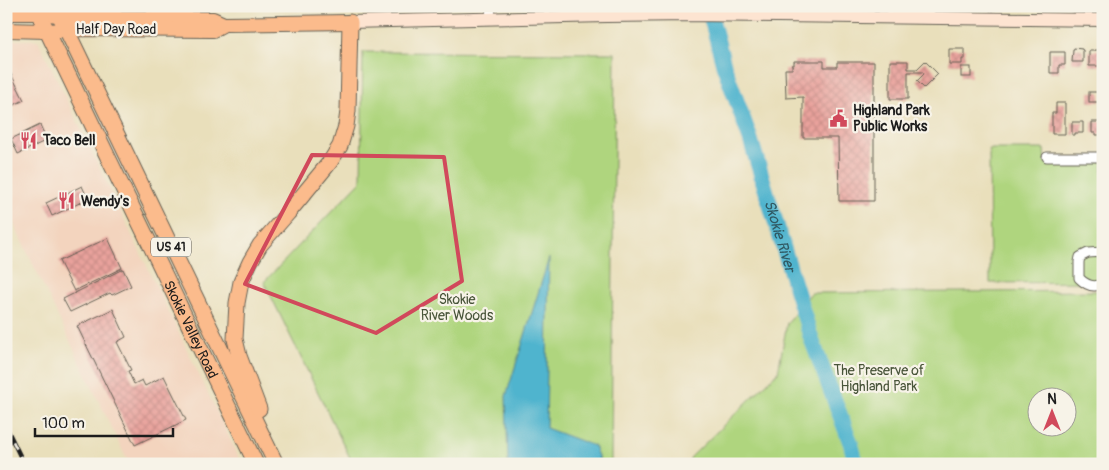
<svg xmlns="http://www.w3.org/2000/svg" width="1109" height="470" viewBox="0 0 1109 470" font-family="Pangolin,sans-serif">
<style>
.built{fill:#f3d4be}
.green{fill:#afd57e;stroke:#66784d;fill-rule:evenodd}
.water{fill:#4fb4ce;stroke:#366875}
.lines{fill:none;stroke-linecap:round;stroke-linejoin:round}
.river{stroke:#4fb4ce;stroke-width:16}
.building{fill:url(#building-cross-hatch)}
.minor-casing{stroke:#646054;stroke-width:11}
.secondary-casing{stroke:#646054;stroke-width:14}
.primary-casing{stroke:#646054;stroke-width:16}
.trunk-casing{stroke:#646054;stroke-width:17}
.minor{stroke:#fff;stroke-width:9}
.secondary{stroke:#fde4d1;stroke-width:12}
.primary{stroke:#fbbb8c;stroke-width:14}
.trunk{stroke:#fbbb8c;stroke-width:15}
.rail-casing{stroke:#1c1c1c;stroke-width:4.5}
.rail{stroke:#f7f3e8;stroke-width:2.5;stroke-dasharray:8;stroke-linecap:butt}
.marked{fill:none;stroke:#d1495b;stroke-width:4;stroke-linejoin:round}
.labels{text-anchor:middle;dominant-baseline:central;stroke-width:4.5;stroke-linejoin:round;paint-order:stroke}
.shield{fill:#f7f3e8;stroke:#5e5c59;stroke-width:1}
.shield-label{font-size:12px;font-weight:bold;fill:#1c1c1c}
.street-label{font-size:14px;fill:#1c1c1c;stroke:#f7f3e8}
.poi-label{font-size:14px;font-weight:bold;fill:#1c1c1c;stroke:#f7f3e8;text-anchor:start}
.park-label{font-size:14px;fill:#485439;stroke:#f7f3e8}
.water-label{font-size:15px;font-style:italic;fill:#305963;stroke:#f7f3e8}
</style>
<defs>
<pattern id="building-cross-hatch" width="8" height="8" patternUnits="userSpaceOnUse" patternTransform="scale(1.25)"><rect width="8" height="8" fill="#e9a29c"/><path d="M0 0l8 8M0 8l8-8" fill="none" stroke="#c78b86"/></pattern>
</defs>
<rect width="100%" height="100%" fill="#f7f3e8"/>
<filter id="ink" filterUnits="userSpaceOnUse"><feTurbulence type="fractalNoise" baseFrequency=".02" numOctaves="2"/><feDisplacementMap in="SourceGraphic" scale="10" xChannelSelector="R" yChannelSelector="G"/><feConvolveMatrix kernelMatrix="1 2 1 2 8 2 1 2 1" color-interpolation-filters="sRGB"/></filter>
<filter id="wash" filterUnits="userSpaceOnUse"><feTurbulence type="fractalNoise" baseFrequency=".0096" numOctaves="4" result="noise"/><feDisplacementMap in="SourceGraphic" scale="20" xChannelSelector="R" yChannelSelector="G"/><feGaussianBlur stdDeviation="1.12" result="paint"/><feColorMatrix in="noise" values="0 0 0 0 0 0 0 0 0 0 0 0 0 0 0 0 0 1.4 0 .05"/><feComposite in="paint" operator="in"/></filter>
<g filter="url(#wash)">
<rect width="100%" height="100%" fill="#e9dfbb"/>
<path class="built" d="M6 40H38L242 464H129L6 208Z"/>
<g class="green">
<path d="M363 52 615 53 611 464H353L264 282 361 181Z"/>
<path d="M989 149H1044L1045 163 1103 162V282L990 283Z"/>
<path d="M1103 291V464H688L691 457 778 372 787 323 811 293ZM1036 398H1066V428H1036Z"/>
</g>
<path class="water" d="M549 258 546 428 594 446 601 464H508L506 396Z"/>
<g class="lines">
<path class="river" id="s1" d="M708 6 724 66 750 138 811 338 851 444 856 464"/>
</g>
<g id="blocks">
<g class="building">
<path d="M1074 48 1082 49V50H1083V62H1072L1073 50H1074Z"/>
<path d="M949 49H965V59H962V64H949Z"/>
<path d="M1095 50H1103V66H1089V51H1095Z"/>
<path d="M1050 52H1065V65H1059V73H1050Z"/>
<path d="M794 61H824V67H837V62H874V201H839L838 138H803V97L786 98 785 69H792V65H794Z"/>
<path d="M890 61H908V69H917L925 61 938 74 924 88 917 81 924 74 923 72H908V99H890Z"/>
<path d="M6 64 24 100 12 106 6 93Z"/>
<rect x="961" y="67" width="10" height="10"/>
<rect x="1089" y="92" width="11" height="10"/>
<path d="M1056 103H1065V134H1052V113H1056Z"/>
<path d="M1072 122H1083V133H1075V135H1072Z"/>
<path d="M1092 122H1103V133H1101V135H1096V133H1092Z"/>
<path d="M40 125 47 140 18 154 11 139Z"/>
<path d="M82 186 88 199 52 216 46 203Z"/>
<path d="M108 238 122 268 74 291 59 261Z"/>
<path d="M123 269 131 286 112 295 110 293 70 312 63 299Z"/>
<path d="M113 309 126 337 117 342 131 370 128 371 134 384 142 380 145 386 164 376 186 420 135 445 77 326Z"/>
</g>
</g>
</g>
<g filter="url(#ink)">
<use href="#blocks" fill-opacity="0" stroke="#646054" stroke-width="1"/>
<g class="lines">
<defs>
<g id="minor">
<path d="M892 6V18"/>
<path d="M490 19 491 6"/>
<path d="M1047 157H1103"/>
<path d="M1103 252 1088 253 1080 257 1079 262V278C1086 285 1094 289 1103 283"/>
</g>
<path id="secondary" d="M350 22 606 16 691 15 1103 20"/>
<g id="primary">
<path d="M6 13H38L78 17 213 19 224 24 350 22"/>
<path d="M6 30 47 31 80 29 213 30 224 24"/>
</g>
<g id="trunk">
<path id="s2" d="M35 6 256 464"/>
<path d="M55 6 276 464"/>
<path d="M259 409 239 356 235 339 237 303 241 282 250 262 260 245 288 213 330 162 340 146 346 126 348 111 350 22"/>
</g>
</defs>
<use href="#minor" class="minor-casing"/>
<use href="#secondary" class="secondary-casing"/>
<use href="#primary" class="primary-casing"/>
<use href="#trunk" class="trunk-casing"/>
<use href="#minor" class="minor"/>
<use href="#secondary" class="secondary"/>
<use href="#primary" class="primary"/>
<use href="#trunk" class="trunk"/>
<defs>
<path id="rail" d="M6 427 24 464"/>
</defs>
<use href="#rail" class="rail-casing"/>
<use href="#rail" class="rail"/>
</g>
</g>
<path class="marked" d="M312 155 444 157 462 281 376 333 245 284Z"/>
<defs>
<symbol id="civic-bare" viewBox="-9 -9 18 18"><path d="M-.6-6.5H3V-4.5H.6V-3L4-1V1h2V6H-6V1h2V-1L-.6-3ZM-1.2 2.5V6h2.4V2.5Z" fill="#d1495b" stroke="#f7f3e8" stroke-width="2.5" paint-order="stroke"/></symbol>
<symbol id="restaurant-bare" viewBox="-9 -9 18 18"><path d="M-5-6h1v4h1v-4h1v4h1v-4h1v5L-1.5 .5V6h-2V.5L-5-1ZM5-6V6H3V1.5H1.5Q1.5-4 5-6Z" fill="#d1495b" stroke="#f7f3e8" stroke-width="2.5" paint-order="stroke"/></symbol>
</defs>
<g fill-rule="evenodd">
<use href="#civic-bare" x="826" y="106" width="25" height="25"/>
<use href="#restaurant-bare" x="16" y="128" width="25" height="25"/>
<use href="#restaurant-bare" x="54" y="188" width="25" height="25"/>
</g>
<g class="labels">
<rect class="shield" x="151" y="237.5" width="40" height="19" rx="4"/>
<g class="shield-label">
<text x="171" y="247">US 41</text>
</g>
<g class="street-label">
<text x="116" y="29">Half Day Road</text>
<text stroke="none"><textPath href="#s2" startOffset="359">Skokie Valley Road</textPath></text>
</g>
<g class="poi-label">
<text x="853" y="110">Highland Park<tspan x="853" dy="16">Public Works</tspan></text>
<text x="43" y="140">Taco Bell</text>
<text x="81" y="201">Wendy's</text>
</g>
<g class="park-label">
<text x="457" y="299">Skokie<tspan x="457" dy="16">River Woods</tspan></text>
<text x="879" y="370">The Preserve of<tspan x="879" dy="16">Highland Park</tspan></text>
</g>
<g class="water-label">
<text stroke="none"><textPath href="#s1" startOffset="241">Skokie River</textPath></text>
</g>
</g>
<rect width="1109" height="470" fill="none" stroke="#f7f3e8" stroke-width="25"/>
<g transform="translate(1052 412)"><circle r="24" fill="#f7f3e8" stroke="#9f9d96"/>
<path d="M0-4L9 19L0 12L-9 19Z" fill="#d1495b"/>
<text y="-8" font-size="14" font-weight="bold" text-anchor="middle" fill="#1c1c1c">N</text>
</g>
<path d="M35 428v8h138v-8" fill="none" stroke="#1c1c1c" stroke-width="2.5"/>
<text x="42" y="428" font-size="15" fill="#1c1c1c" stroke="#f7f3e8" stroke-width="4" paint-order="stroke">100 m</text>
</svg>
